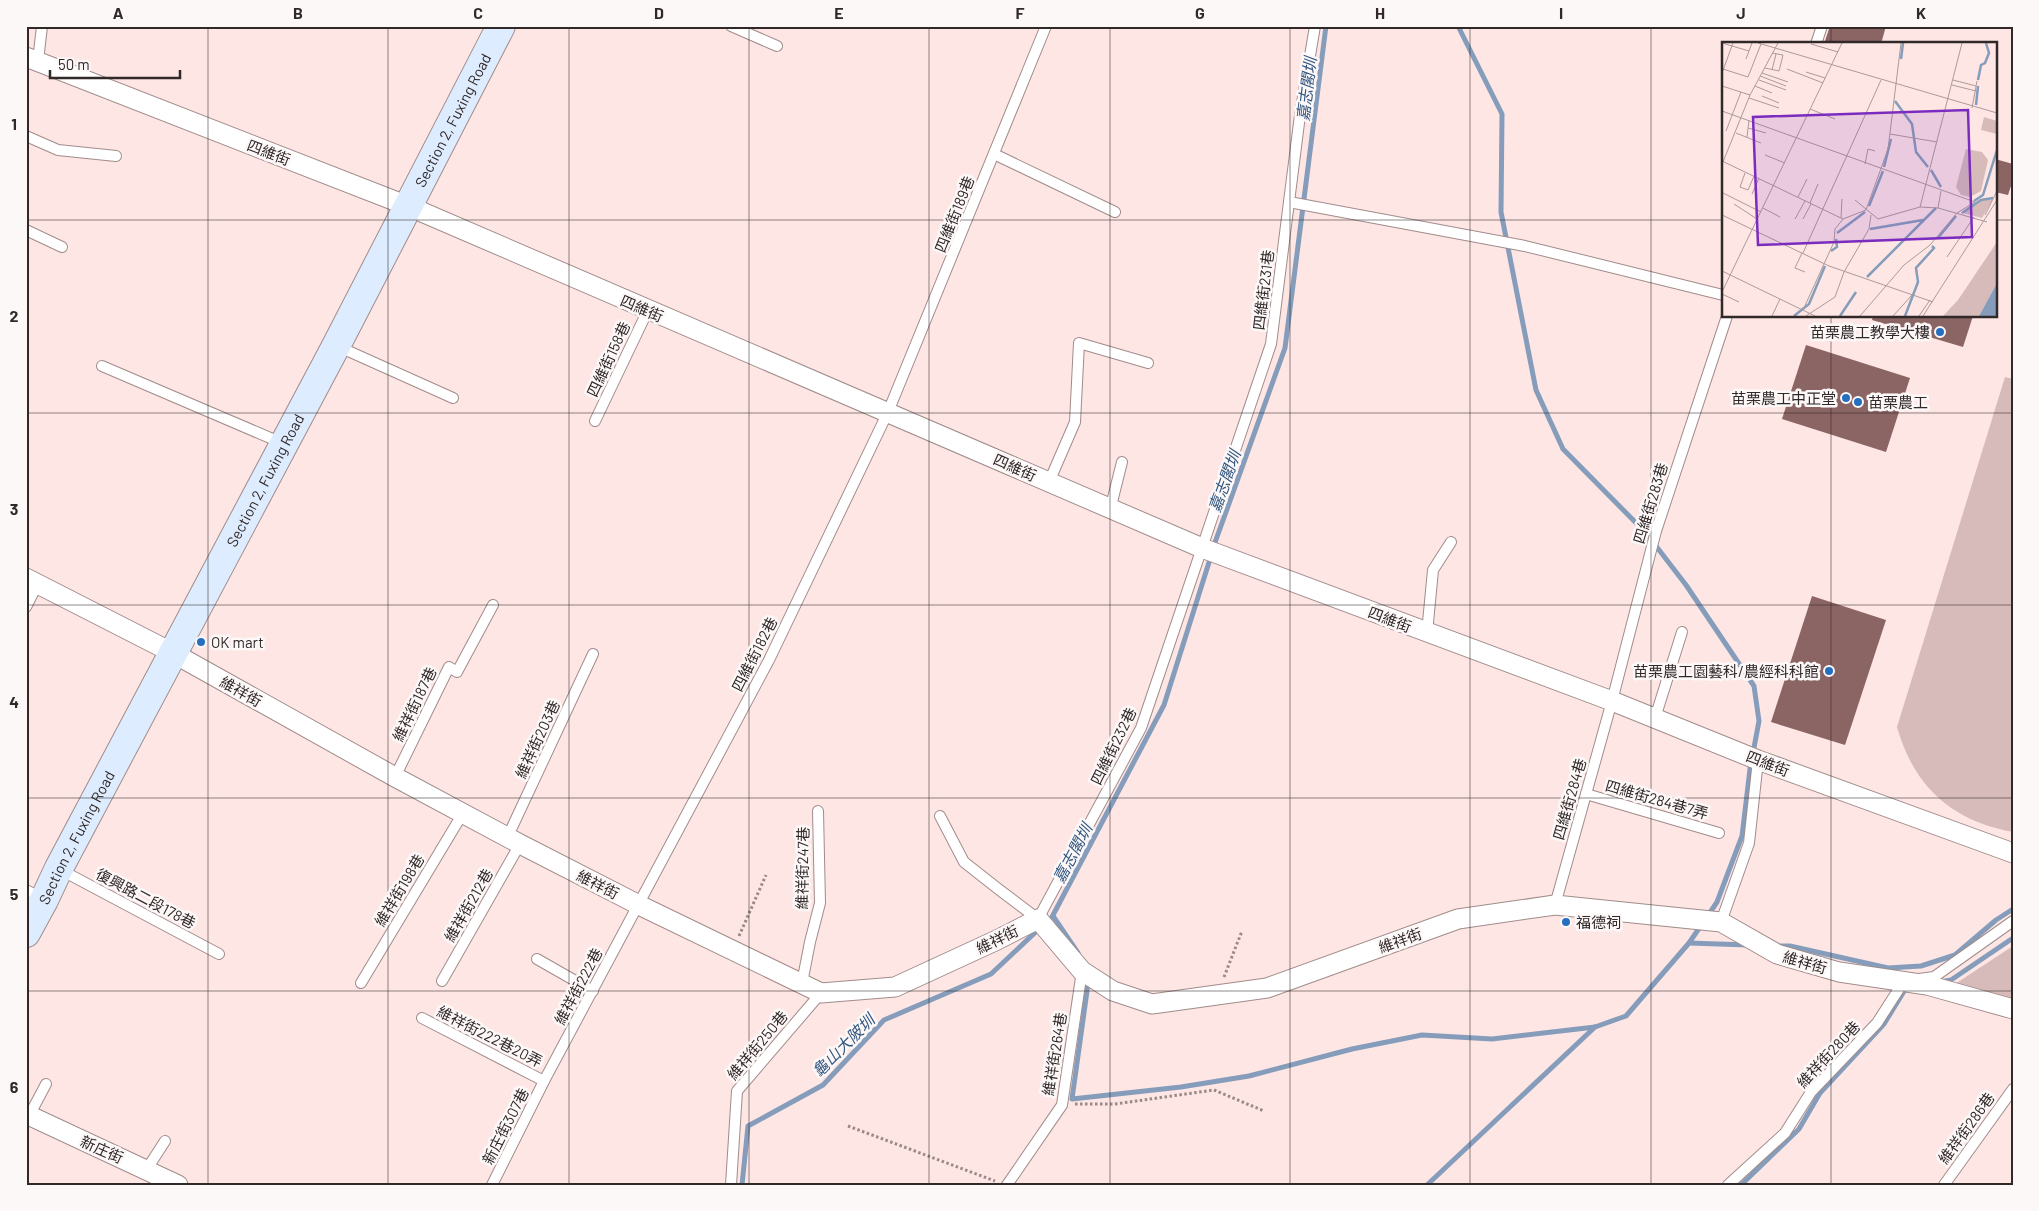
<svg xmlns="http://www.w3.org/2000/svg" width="2039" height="1211" viewBox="0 0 2039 1211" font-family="Barlow,'Noto Sans TC',sans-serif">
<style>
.green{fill:#d6bbba}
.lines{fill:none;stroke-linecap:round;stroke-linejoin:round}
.stream{stroke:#859dbb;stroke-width:5}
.building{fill:#8b6464}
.lane-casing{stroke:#a18c8b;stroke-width:12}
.street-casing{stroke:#a18c8b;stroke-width:21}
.secondary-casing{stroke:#a18c8b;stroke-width:30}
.path{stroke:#998988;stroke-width:3;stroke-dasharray:2.5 2.5;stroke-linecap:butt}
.lane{stroke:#fff;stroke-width:10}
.street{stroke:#fff;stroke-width:19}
.secondary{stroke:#ddecfe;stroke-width:28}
.grid{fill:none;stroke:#312828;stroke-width:1;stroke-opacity:0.55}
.poi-dot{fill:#266fbf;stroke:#fdf8f8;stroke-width:2}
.labels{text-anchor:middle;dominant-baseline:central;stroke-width:5;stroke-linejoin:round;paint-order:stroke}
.street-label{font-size:15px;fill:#312828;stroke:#fdf8f8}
.poi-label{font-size:15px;fill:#312828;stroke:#fdf8f8;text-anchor:end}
.water-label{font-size:16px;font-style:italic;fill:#335781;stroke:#fdf8f8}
.inset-river{fill:none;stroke:#859dbb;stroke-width:2.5}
.inset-road{fill:none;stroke:#ac9a99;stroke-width:1}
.view{fill:#7b2cbf;fill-opacity:0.15;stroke:#7b2cbf;stroke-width:2.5}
.inset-edge{fill:none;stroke:#312828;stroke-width:2.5}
.neatline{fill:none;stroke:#312828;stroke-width:2}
.grid-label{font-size:16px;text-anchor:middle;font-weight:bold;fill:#312828}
</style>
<rect width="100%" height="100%" fill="#fee6e5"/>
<g class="green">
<path d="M2005 377 2013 379V832C1952 821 1914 787 1897 727Z"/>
<path d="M2013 946V1000L1955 984Z"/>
</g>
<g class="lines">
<g class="stream">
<path d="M1458 26 1502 114 1501 212 1536 390 1563 449 1646 533 1686 585 1754 686 1759 721 1750 769 1742 836 1717 902 1707 917"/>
<path d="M1213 548 1285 348 1326 26"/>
<path d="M1053 916 1078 953"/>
<path d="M1052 917 1164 705 1211 556"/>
<path d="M1689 943 1748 945"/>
<path d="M1779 946H1790L1888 968 1921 966 1955 955 1996 920 2013 909"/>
<path d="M1087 980 1088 984 1072 1099 1181 1087 1249 1076 1352 1049 1422 1035 1492 1039 1595 1027 1626 1016 1689 943 1702 924"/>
<path d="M1940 982 1951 980 2013 938"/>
<path d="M742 1185 748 1126 823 1085 884 1020 991 974 1040 928"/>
<path d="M1427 1185 1595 1027"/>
<path d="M1741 1185 1799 1129 1820 1093 1884 1024 1906 988H1910"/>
</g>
</g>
<g class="building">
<path d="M1830 26H1886L1881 44H1824Z"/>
<path d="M1995 159 2013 164V180L2008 195 1995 192Z"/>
<path d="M1873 316H1973L1963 347 1872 320Z"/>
<path d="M1806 345 1910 378 1886 452 1782 419Z"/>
<path d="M1812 596 1886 620 1845 745 1771 722Z"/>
</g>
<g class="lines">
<defs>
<g id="lane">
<path d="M731 26 777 46"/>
<path d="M1816 44 1822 26"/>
<path d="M38 61 42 26"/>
<path d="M26 136 58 150 116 156"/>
<path d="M994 154 1115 212"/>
<path d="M1289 202 1525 246 1723 295"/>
<path d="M26 230 62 247"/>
<path d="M337 346 453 398"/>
<path d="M102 366 282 443"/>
<path d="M595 421 648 310"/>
<path d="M1049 482 1075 422 1079 343 1148 363"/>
<path d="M1110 510 1122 462"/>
<path d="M26 607 38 583"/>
<path d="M1427 633 1433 570 1451 542"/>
<path d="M1655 718 1682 632"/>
<path d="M395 777 449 667 457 672 493 605"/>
<path d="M1586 794 1719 833"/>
<path d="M940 816 964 862 997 888 1038 919 1141 728 1271 344 1300 115 1315 26"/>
<path d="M508 836 593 654"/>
<path d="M59 869 219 954"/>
<path d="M26 890 43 899"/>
<path d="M1555 905 1612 701 1656 531 1727 316"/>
<path d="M1721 922 1749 843 1758 760"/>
<path d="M537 959 593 991"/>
<path d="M1919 979 1934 977 2013 921"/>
<path d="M442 981 520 844"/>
<path d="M361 983 463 813"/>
<path d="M802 983 810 942 820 903 818 811"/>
<path d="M422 1018 544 1081"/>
<path d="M29 1116 46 1084"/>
<path d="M147 1169 165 1141"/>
<path d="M492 1185 544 1081 769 660 888 412 1046 26"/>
<path d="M731 1185 737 1091 821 993"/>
<path d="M1007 1185 1062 1105 1082 971"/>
<path d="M1728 1185 1785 1133 1811 1092 1877 1023 1904 981"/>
<path d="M1944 1185 2013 1089"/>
</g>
<g id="street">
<path d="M26 57 408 206 1202 548 1612 701 1758 760 2013 853"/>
<path d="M26 578 173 653 395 777 520 844 639 905 821 993 895 987 997 940 1038 919 1082 971 1113 991 1152 1004 1267 988 1458 919 1555 905 1721 922 1777 954 1839 972 1927 985 2013 1009"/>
<path d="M26 1114 178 1185"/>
</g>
<g id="secondary">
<path id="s1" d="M26 933 44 900 59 868 336 346 501 26"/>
</g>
</defs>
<use href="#lane" class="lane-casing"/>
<use href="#street" class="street-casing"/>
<use href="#secondary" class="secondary-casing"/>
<g class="path">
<path d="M739 936 766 875"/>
<path d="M1224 977 1242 931"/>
<path d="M1075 1104H1115L1214 1090 1264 1111"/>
<path d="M848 1126 995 1181"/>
</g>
<use href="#lane" class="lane"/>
<use href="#street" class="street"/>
<use href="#secondary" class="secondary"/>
</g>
<path class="grid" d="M208 26V1185M388 26V1185M569 26V1185M749 26V1185M929 26V1185M1110 26V1185M1290 26V1185M1470 26V1185M1651 26V1185M1831 26V44M26 220H1723M1995 220H2013M1831 316V1185M26 413H2013M26 605H2013M26 798H2013M26 991H2013"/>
<g class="poi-dot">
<circle cx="1940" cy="332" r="5"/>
<circle cx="1846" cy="398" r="5"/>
<circle cx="1858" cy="402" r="5"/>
<circle cx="201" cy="642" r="5"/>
<circle cx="1829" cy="671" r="5"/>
<circle cx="1566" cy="922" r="5"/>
</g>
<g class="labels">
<g class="street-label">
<text stroke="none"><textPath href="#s1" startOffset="918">Section 2, Fuxing Road</textPath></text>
<text transform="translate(269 152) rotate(21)">四維街</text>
<text transform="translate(954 214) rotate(-68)">四維街189巷</text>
<text transform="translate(1263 290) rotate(-83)">四維街231巷</text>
<text transform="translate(642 308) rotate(23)">四維街</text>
<text transform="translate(608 359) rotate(-65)">四維街158巷</text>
<text transform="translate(1015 467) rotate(24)">四維街</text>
<text stroke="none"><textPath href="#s1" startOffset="512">Section 2, Fuxing Road</textPath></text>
<text transform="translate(1650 503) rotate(-73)">四維街283巷</text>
<text transform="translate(1390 619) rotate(21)">四維街</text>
<text transform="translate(754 654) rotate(-63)">四維街182巷</text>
<text transform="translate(241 691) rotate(29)">維祥街</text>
<text transform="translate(414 704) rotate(-64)">維祥街187巷</text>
<text transform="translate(537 739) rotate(-65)">維祥街203巷</text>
<text transform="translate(1113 746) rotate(-64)">四維街232巷</text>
<text transform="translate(1768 763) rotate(21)">四維街</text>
<text transform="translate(1569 799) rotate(-74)">四維街284巷</text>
<text transform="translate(1657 799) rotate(16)">四維街284巷7弄</text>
<text stroke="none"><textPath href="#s1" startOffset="108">Section 2, Fuxing Road</textPath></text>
<text transform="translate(802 868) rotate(-89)">維祥街247巷</text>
<text transform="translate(598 884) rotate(27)">維祥街</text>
<text transform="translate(399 890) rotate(-59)">維祥街198巷</text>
<text transform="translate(146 898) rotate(28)">復興路二段178巷</text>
<text transform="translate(468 905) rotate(-60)">維祥街212巷</text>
<text transform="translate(997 939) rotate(-26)">維祥街</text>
<text transform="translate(1400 940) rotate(-20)">維祥街</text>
<text transform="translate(1805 962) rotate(16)">維祥街</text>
<text transform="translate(578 986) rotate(-62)">維祥街222巷</text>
<text transform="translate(490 1036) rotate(27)">維祥街222巷20弄</text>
<text transform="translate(757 1045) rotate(-50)">維祥街250巷</text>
<text transform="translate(1054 1054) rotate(-81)">維祥街264巷</text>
<text transform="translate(1828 1054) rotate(-47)">維祥街280巷</text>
<text transform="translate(505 1126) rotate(-63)">新庄街307巷</text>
<text transform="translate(1966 1128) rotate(-54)">維祥街286巷</text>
<text transform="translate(102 1149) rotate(24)">新庄街</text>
</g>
<g class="poi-label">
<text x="1930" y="332">苗栗農工教學大樓</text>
<text x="1836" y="398">苗栗農工中正堂</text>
<text x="1868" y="402" text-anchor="start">苗栗農工</text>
<text x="211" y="642" text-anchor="start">OK mart</text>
<text x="1819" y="671">苗栗農工園藝科/農經科科館</text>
<text x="1576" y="922" text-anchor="start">福德祠</text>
</g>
<g class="water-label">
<text transform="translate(1306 89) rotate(-83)">嘉志閣圳</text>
<text transform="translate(1224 481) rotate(-70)">嘉志閣圳</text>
<text transform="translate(1072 853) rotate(-62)">嘉志閣圳</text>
<text transform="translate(843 1045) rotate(-45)">龜山大陂圳</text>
</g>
</g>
<g transform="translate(1722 42)">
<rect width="275" height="275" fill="#fee6e5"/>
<path d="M262 75 275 79V92L259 88ZM244 107 260 110 266 118 259 149 248 155 239 153 234 145ZM271 157 260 176 241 171 260 158ZM275 200V241L257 274H221L236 258Z" fill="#d6bbba"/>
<path d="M275 241V274H257Z" fill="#859dbb"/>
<path class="inset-river" d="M179 17 181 1M256 38 259 23 263 21 267 11 264 1M173 59 190 82 194 110 206 125M254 63 256 44M162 125 169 97M209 128 219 145M252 159 261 153 275 108M147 164 161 129M240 171 259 158 271 156M148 187 201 178M115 191 143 170M216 196 234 174M109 209 115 205 114 197M145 235 214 166M72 274 87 262 103 224M118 274 134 250M183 274 196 240 194 226 212 206 210 204"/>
<path class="inset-road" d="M0 1 27 9M36 1 275 71M89 2 116 10M24 17 30 1M43 26 57 29 61 13 50 11M1 27 26 35 39 2M65 27 101 41M50 28 54 12M84 30 103 36M0 31 11 1M40 31 66 40M38 34 64 44M37 38 64 48M231 38 254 44M230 43 254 49M0 44 28 53M33 44 50 51M40 54 57 61M27 56 57 66M250 66 255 39M88 67 113 77M0 69 253 160M26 86 44 91M4 89 19 50M14 91 39 101M168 92 215 100M25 95 27 78M43 113 63 121M0 119 121 177 144 168M1 120 28 53 56 1M143 122 146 107 153 109M23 131 18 145 26 148 32 134M1 151 39 170M30 152 37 136M76 155 85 137M133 158 156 177 198 165 216 166 265 180M88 161 96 142M12 162 35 177M198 165 240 1M41 166 58 175M216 166 219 149M144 168 166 107 179 1M0 173 107 224 211 260M263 173 275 149M119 176 120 157M73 177 83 159M81 177 89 162M80 211 73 226 83 230M81 211 159 38M225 215 252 175M0 229 93 274M0 250 120 1M0 252 17 260M81 268 112 200 113 187 121 177M50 274 58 257M84 274 113 255 122 230 147 187 149 173M138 274 182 223 208 203 235 171 253 160M171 274 190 253M197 274 208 258M201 274 275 158"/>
<path class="view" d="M246 68 250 195 36 203 31 75Z"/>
<rect width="275" height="275" class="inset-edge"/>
</g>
<rect width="2039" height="1211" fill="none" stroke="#fdf8f8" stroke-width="55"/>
<path d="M50 70v8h130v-8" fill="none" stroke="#312828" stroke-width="2.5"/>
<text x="58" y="70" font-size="15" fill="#312828" stroke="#fdf8f8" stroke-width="4" paint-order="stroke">50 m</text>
<rect x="28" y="28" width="1984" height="1156" class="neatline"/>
<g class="grid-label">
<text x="118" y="19">A</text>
<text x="298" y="19">B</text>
<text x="478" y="19">C</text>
<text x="659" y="19">D</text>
<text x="839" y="19">E</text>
<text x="1020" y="19">F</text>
<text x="1200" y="19">G</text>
<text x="1380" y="19">H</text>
<text x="1561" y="19">I</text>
<text x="1741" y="19">J</text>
<text x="1921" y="19">K</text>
<text x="14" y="130">1</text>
<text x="14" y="322">2</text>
<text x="14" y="515">3</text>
<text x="14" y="708">4</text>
<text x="14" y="900">5</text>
<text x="14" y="1093">6</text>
</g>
</svg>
